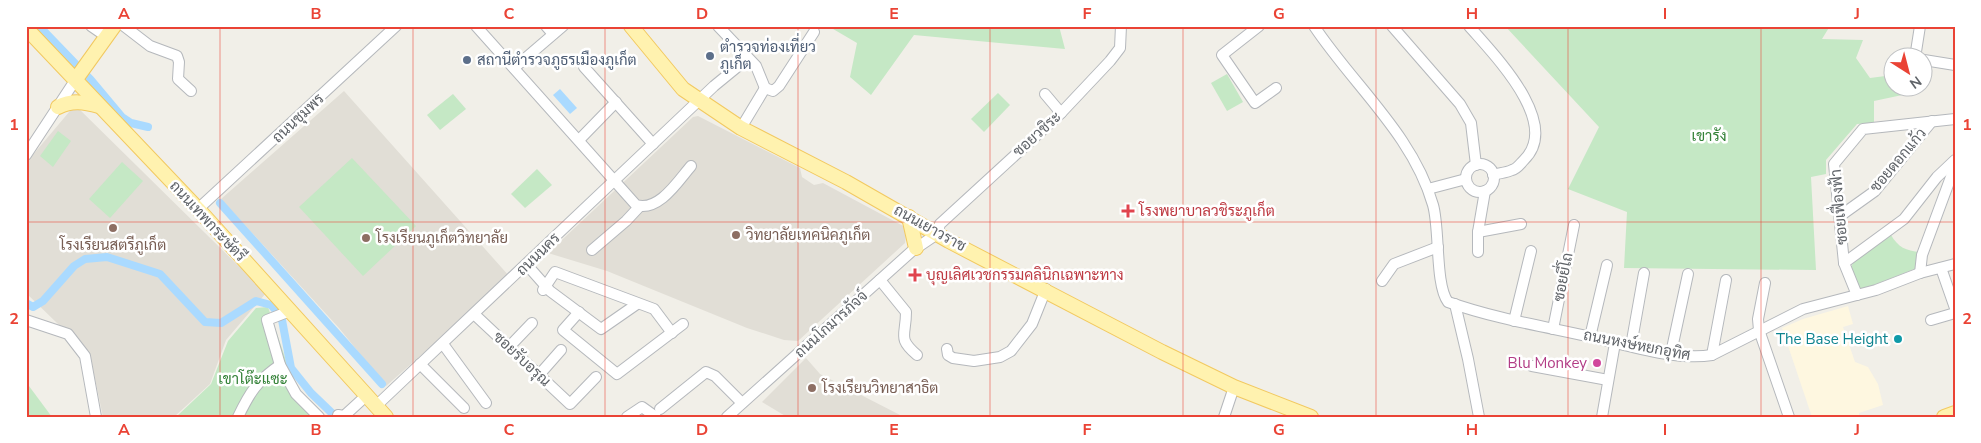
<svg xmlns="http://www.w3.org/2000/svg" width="1981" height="443" viewBox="0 0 1981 443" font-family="'Nunito Sans',Sarabun,sans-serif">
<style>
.commercial{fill:#fef7e0}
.education{fill:#e1ded6}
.green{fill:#c5e8c5}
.water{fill:#aadaff}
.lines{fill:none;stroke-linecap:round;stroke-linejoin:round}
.canal{stroke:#aadaff;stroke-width:8}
.minor-casing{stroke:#b5b8bc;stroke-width:12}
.major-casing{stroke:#f2c960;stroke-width:16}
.minor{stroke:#fff;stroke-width:10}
.major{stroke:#fff2af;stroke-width:14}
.grid{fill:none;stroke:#ea4335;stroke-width:1;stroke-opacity:0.55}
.service-dot{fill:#5c6f8a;stroke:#fff;stroke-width:2}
.health-dot{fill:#e0444e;stroke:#fff;stroke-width:2}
.education-dot{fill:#8d6e63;stroke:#fff;stroke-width:2}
.culture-dot{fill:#0f9aa8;stroke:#fff;stroke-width:2}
.hotel-dot{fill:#d1479c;stroke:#fff;stroke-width:2}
.labels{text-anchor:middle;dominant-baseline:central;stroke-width:5;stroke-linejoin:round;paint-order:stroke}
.service-label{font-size:15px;fill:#4e5e75;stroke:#fff;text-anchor:start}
.street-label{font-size:15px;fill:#5f6368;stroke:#fff}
.park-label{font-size:15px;fill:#348238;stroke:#fff}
.health-label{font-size:15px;fill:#be3a42;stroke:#fff;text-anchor:start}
.education-label{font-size:15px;fill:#785e54;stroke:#fff;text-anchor:start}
.culture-label{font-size:15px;fill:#0d838f;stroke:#fff;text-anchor:end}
.hotel-label{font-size:15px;fill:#b23c85;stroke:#fff;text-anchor:end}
.neatline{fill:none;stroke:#ea4335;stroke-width:2}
.grid-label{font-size:16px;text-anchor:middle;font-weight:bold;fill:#ea4335}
</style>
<rect width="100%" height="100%" fill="#f1efe8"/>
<path class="commercial" d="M1848 306 1853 324 1843 327 1855 362 1868 367 1878 384 1883 405 1859 413V417H1812L1782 328 1803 319Z"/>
<g class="education">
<path d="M344 91 510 277 386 386 339 328 221 199Z"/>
<path d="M75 105 266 293 226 340 210 384 174 417H103L90 355 26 293V163Z"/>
<path d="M698 116 800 168 802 177 814 185 823 183 907 228 905 243 798 341 784 340 747 328 607 271 548 253 693 117Z"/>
<path d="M806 358 820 374 904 417H787L762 402Z"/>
</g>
<g class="green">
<path d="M828 26H1059L1065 49 914 35 871 95 850 77 857 43Z"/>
<path d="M1505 26H1830L1822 39 1863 40 1856 58 1870 78 1893 75 1894 88H1907V94L1874 101V123L1857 124 1826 160V174L1811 177 1816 270 1624 268 1627 212 1568 189 1599 127Z"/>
<path d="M1227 74 1243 102 1227 111 1211 83Z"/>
<path d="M998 93 1010 105 984 132 971 119Z"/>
<path d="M453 94 466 109 440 130 427 115Z"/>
<path d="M58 131 71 141 53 167 40 156Z"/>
<path d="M352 158 416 226 363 276 299 207Z"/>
<path d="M122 162 143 181 110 218 89 199Z"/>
<path d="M537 169 552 185 525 208 511 194Z"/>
<path d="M1891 235C1898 247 1906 251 1920 252L1917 268 1861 290 1851 269 1853 262Z"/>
<path d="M268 307 296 390 322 417H176L211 384 228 341 256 308Z"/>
<path d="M26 382 52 417H26Z"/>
</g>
<path class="water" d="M560 89 577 108 570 114 553 95Z"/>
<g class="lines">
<g class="canal">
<path d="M39 26 91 80 122 117 131 123 148 127"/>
<path d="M220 203 382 384"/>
<path d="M26 303 33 307 43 301 74 266 85 259 107 257 160 274 205 322 221 323 256 301 271 305 277 312 282 320 291 368 311 393 336 417"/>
</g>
<defs>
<g id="minor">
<path d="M91 26 107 37"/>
<path d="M124 26 150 46 177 56 179 62 178 79 191 91"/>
<path d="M476 26 636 205C659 212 678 181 691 166"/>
<path d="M546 26 553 34"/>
<path d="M718 26 756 66 765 88"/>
<path d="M1259 26 1222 55 1255 103 1276 88"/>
<path d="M1314 26C1354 86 1413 135 1433 205 1440 229 1435 285 1448 302 1493 318 1541 326 1587 336 1624 344 1674 361 1712 355L1803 309 1876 290 1920 273 1955 264"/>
<path d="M1392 26 1460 104 1471 123 1476 165"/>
<path d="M1469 26C1494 55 1562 123 1524 160 1520 164 1517 169 1512 170 1506 173 1499 173 1493 175"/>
<path d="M1915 58 1920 26"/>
<path d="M1924 60 1955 65"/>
<path d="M584 67 653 144"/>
<path d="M514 68 563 26"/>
<path d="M1045 94 1061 113"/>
<path d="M741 128 765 88 773 91 779 86 814 32"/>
<path d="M579 140 616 102"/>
<path d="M26 155 76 79"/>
<circle cx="1480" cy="178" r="14"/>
<path d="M1428 189 1466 179"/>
<path d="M198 209 396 26"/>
<path d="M1840 216 1875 191 1932 121"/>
<path d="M1478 232 1521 224"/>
<path d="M592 250 626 221 640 206"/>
<path d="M1478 252V232L1485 191"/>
<path d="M1844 263 1904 219 1937 177 1955 160"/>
<path d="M527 265 550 291 601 329 637 304"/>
<path d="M1941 268 1955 308"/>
<path d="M1920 273 1922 255 1955 166"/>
<path d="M880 280 906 312C906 336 897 338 917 355"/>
<path d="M1382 281 1394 264 1438 247"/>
<path d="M1765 283 1758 319 1759 330 1789 417"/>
<path d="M543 290 555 272 654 309 672 333"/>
<path d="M1857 295 1844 263 1834 164 1863 129 1955 119"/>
<path d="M1455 304 1468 359 1479 417"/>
<path d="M579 312 563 330 617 374 683 324"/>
<path d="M474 314 570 404 596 377"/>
<path d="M26 320 68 334 85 356 96 417"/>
<path d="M1931 320 1955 313"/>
<path d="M1514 321 1531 251"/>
<path d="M1553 329 1574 225"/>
<path d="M1590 337 1607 265"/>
<path d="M443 344 486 403"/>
<path d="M1631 346 1644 273"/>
<path d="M509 347 532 323"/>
<path d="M947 349 948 355 953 358 974 361 1000 357 1011 351 1032 324 1046 289"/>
<path d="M1671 353 1688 274"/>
<path d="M1712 355 1726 280"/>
<path d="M420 364 464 408"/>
<path d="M280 365 267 320 290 311"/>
<path d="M1532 366 1608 380"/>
<path d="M539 375 561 350"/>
<path d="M376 406 714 86 747 59"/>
<path d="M660 409 706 372 715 376 742 403"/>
<path d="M338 415 344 416 367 395"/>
<path d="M238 417C250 392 257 381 280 365L296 394 319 417"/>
<path d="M627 417 642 407 656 417"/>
<path d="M727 417 912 251 937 234 940 224 1061 113 1110 61 1120 48 1121 26"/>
<path d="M1224 417 1234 387"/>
<path d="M1602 417 1615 343"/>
</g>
<g id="major">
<path d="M631 26 683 89 741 128 846 182 949 241 1162 352 1234 387 1311 417"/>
<path d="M26 28 198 209 386 417"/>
<path d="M76 79 114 26"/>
<path d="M58 107C72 100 84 102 99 106"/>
<path d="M909 217 916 248"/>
<path d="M1944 417 1955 413"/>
</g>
</defs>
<use href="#minor" class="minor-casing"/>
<use href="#major" class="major-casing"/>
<use href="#minor" class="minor"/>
<use href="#major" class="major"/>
</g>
<path class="grid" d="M220 26V417M413 26V417M605 26V417M798 26V417M990 26V417M1183 26V417M1376 26V417M1568 26V417M1761 26V417M26 222H1955"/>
<g class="service-dot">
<circle cx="710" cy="56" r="5"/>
<circle cx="467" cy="60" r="5"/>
</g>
<g class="health-dot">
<path d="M1125.5 203.5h5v5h5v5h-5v5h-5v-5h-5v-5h5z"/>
<path d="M912.5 267.5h5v5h5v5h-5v5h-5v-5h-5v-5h5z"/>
</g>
<g class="education-dot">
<circle cx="113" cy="228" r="5"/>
<circle cx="736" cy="235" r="5"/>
<circle cx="366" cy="238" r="5"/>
<circle cx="812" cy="388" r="5"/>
</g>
<circle class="culture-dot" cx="1898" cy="339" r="5"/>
<circle class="hotel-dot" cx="1597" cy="363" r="5"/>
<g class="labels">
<g class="service-label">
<text x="720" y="47">ตำรวจท่องเที่ยว<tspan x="720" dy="17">ภูเก็ต</tspan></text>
<text x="477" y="60">สถานีตำรวจภูธรเมืองภูเก็ต</text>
</g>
<g class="street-label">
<text transform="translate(298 118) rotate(-43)">ถนนชุมพร</text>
<text transform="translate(1037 134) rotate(-42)">ซอยวชิระ</text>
<text transform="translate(1898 160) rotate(-50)">ซอยดอกแก้ว</text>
<text transform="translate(1839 207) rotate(-95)">ซอยเฟื่องฟ้า</text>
<text transform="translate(208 221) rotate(47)">ถนนเทพกระษัตรี</text>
<text transform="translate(930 228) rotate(29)">ถนนเยาวราช</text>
<text transform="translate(538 254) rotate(-44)">ถนนนคร</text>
<text transform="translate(1563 277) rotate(-79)">ซอยยี่โถ</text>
<text transform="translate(831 324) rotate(-42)">ถนนโกมารภัจจ์</text>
<text transform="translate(1637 345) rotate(11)">ถนนหงษ์หยกอุทิศ</text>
<text transform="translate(522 359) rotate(43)">ซอยรับอรุณ</text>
</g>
<g class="park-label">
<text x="1709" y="136">เขารัง</text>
<text x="253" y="379">เขาโต๊ะแซะ</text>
</g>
<g class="health-label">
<text x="1139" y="211">โรงพยาบาลวชิระภูเก็ต</text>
<text x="926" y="275">บุญเลิศเวชกรรมคลินิกเฉพาะทาง</text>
</g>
<g class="education-label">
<text x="746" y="235">วิทยาลัยเทคนิคภูเก็ต</text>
<text x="376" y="238">โรงเรียนภูเก็ตวิทยาลัย</text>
<text x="113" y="245" text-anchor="middle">โรงเรียนสตรีภูเก็ต</text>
<text x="822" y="388">โรงเรียนวิทยาสาธิต</text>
</g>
<g class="culture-label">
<text x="1888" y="339">The Base Height</text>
</g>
<g class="hotel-label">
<text x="1587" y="363">Blu Monkey</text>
</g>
</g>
<rect width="1981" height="443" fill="none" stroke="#ffffff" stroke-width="55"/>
<g transform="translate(1908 72) rotate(144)"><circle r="24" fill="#ffffff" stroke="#bfc1c3"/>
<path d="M0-4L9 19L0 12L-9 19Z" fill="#ea4335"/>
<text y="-8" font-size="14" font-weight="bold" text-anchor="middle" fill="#5f6368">N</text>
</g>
<rect x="28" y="28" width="1926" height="388" class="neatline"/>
<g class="grid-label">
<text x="124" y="19">A</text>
<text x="316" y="19">B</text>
<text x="509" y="19">C</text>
<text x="702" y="19">D</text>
<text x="894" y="19">E</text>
<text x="1087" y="19">F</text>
<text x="1279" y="19">G</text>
<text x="1472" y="19">H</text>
<text x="1665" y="19">I</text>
<text x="1857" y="19">J</text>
<text x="14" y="130">1</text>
<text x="1967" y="130">1</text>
<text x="14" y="324">2</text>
<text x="1967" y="324">2</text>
<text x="124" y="435">A</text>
<text x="316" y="435">B</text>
<text x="509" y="435">C</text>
<text x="702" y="435">D</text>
<text x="894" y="435">E</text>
<text x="1087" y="435">F</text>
<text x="1279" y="435">G</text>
<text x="1472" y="435">H</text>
<text x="1665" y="435">I</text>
<text x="1857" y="435">J</text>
</g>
</svg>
